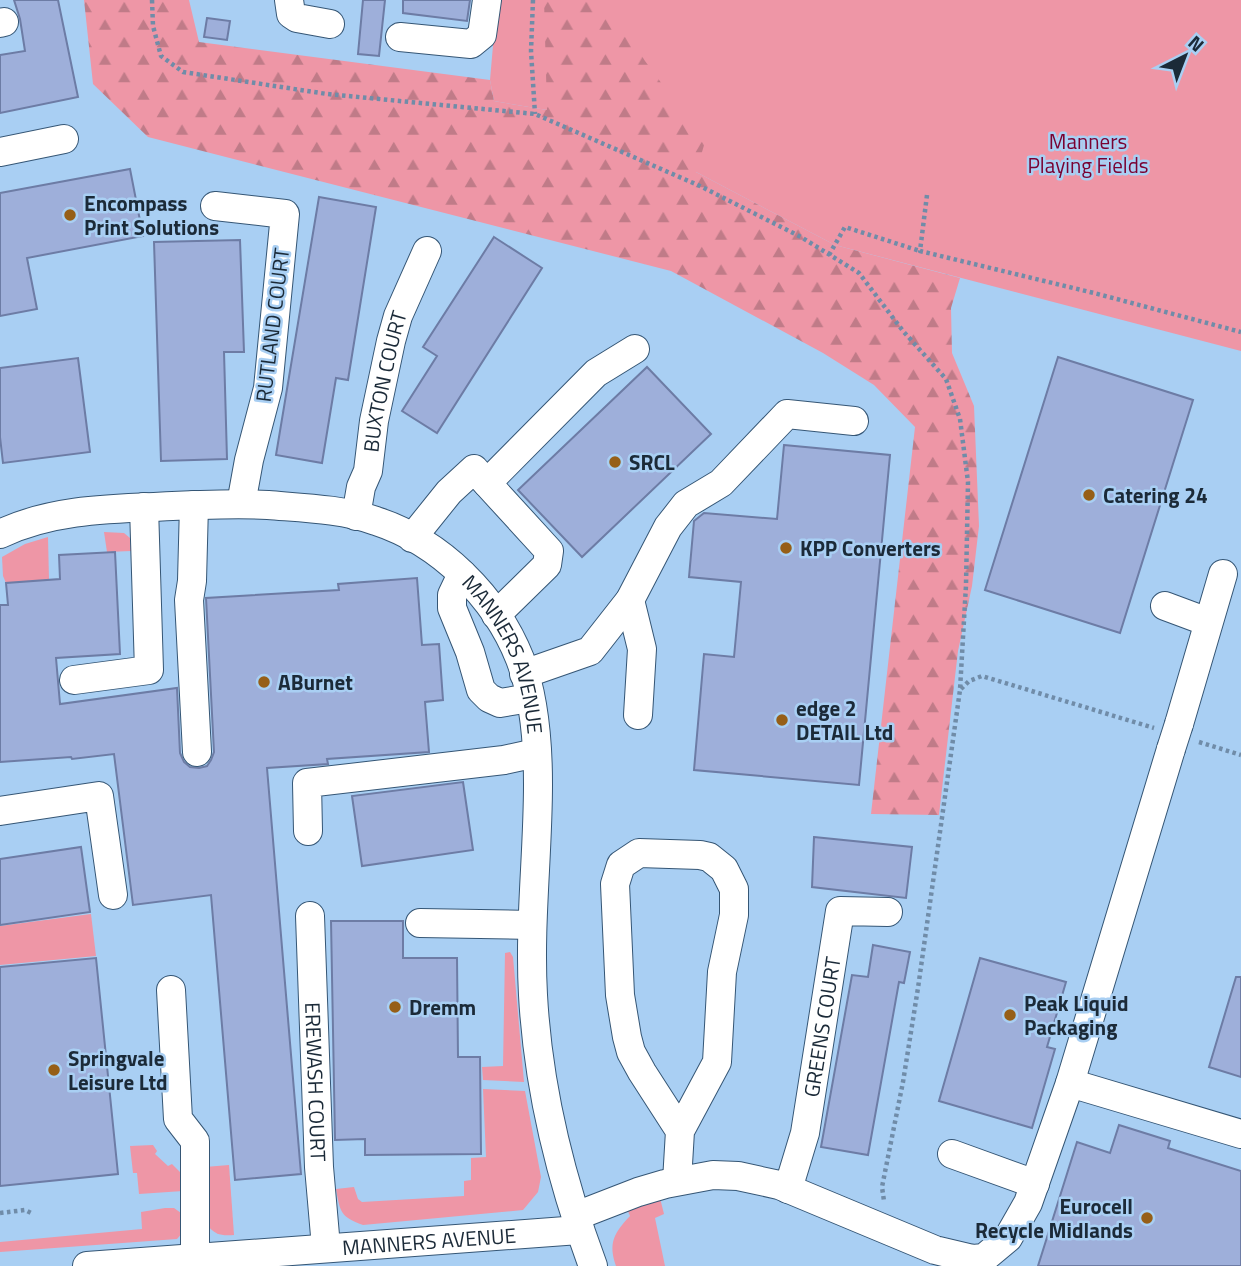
<svg xmlns="http://www.w3.org/2000/svg" width="1241" height="1266" viewBox="0 0 1241 1266" font-family="'Titillium Web',sans-serif">
<style>
.green{fill:#ee96a6}
.forest{fill:url(#forest-firs)}
.building{fill:#9eafda;stroke:#6d7ca5;stroke-width:2}
.lines{fill:none;stroke-linecap:round;stroke-linejoin:round}
.minor-casing{stroke:#355675;stroke-width:30}
.path{stroke:#708ca8;stroke-width:4.5;stroke-dasharray:3.5 3.5;stroke-linecap:butt}
.minor{stroke:#fff;stroke-width:28}
.minor-bridge-casing{stroke:#355675;stroke-width:30;stroke-linecap:butt}
.minor-bridge{stroke:#fff;stroke-width:28}
.poi-dot{fill:#965f17;stroke:#a9cff3;stroke-width:2.5}
.labels{text-anchor:middle;dominant-baseline:central;stroke-width:5;stroke-linejoin:round;paint-order:stroke}
.park-label{font-size:21px;fill:#790131;stroke:#a9cff3}
.poi-label{font-size:21px;font-weight:bold;fill:#1b2a38;stroke:#a9cff3;text-anchor:start}
.street-label{font-size:21px;fill:#1b2a38;stroke:#a9cff3}
</style>
<defs>
<pattern id="forest-firs" width="22" height="20" patternUnits="userSpaceOnUse" patternTransform="scale(1.75)"><rect width="22" height="20" fill="#ee96a6"/><path d="M5 1l3.5 6h-7zM16 11l3.5 6h-7z" fill="#c07b88"/></pattern>
</defs>
<rect width="100%" height="100%" fill="#a9cff3"/>
<g class="green">
<path d="M497 0H1241V351L835 245 696 172 547 110 494 101 490 80Z"/>
<path d="M104 532 124 533 130 538 131 551 107 552Z"/>
<path d="M48 537 49 580 6 583 3 576 2 557 25 544Z"/>
<path d="M91 914 96 956 0 965V926Z"/>
<path d="M510 952 513 957 524 1082 483 1080 482 1067 503 1066 505 953Z"/>
<path d="M483 1089 525 1091 541 1177 538 1192 523 1210 363 1225C340 1217 340 1211 336 1189L354 1187 358 1199 362 1202 464 1196V1181L471 1180V1158L486 1157Z"/>
<path d="M153 1145 157 1151 155 1154 168 1166 172 1164 183 1175V1191L139 1194 137 1173H133L130 1146Z"/>
<path d="M229 1165 234 1235C222 1236 215 1235 207 1225L205 1167Z"/>
<path d="M660 1198 664 1214 655 1218 665 1266H616C608 1243 614 1233 630 1216L627 1209Z"/>
<path d="M165 1208H174L181 1213 184 1231 177 1239 0 1252V1242L142 1229 141 1212Z"/>
</g>
<path class="forest" d="M84 0H189L199 42 490 80 494 101 547 110 544 0H606L645 61 705 142 696 172 835 245 960 278 951 308 952 353 974 406 979 526 972 586 958 651 939 815 871 814 915 427 874 385 823 353 671 271 148 137 93 84Z"/>
<g class="building">
<path d="M14 0H58L78 97 0 113V55L25 51 20 19Z"/>
<path d="M363 0H385L379 56 358 54Z"/>
<path d="M403 0H470L467 21 403 13Z"/>
<path d="M207 18 230 21 227 40 204 37Z"/>
<path d="M130 169 143 236 27 258 37 309 0 316V193Z"/>
<path d="M319 197 376 207 348 380 336 378 322 463 276 455Z"/>
<path d="M494 237 542 268 437 433 402 411 437 356 423 347Z"/>
<path d="M240 240 244 352H224L227 459 161 461 154 242Z"/>
<path d="M1058 357 1193 400 1120 633 985 590Z"/>
<path d="M78 358 90 452 3 463 0 437V368Z"/>
<path d="M647 367 711 434 582 557 518 490Z"/>
<path d="M784 445 890 455 859 785 694 770 704 654 734 657 741 582 689 577 694 521 704 513 777 519Z"/>
<path d="M115 552 120 654 56 658 60 704 177 688 180 753 184 762 190 767 199 768 207 766 211 760 214 752 206 598 339 590 338 584 417 578 422 645 439 644 443 700 425 702 429 752 327 759 328 764 267 768 301 1174 235 1180 211 895 133 905 114 754 72 759 71 757 0 762V605H8L6 583 60 579 59 555Z"/>
<path d="M463 782 473 850 362 866 352 796Z"/>
<path d="M814 837 912 847 906 898 812 887Z"/>
<path d="M81 847 90 912 0 925V859Z"/>
<path d="M331 921H403V958H457L458 1057H480L481 1154 365 1155V1139L335 1140Z"/>
<path d="M873 945 910 952 904 983 899 982 868 1155 821 1147 852 975 868 977Z"/>
<path d="M96 958 118 1174 0 1186V967Z"/>
<path d="M980 958 1066 982 1047 1047 1055 1049 1032 1128 939 1101Z"/>
<path d="M1236 977H1241V1077L1209 1067Z"/>
<path d="M1119 1125 1170 1141 1168 1148 1241 1171V1266H1038L1077 1142 1110 1153Z"/>
</g>
<g class="lines">
<defs>
<g id="minor">
<path d="M289 0 291 14 297 18 330 24"/>
<path d="M0 23 4 22"/>
<path d="M400 37 471 44 482 35 487 0"/>
<path d="M0 152 64 139"/>
<path d="M215 206 285 214 268 388 249 460 241 504"/>
<path d="M487 483 596 373 635 349"/>
<path d="M194 505 192 581 189 600 197 752"/>
<path id="s1" d="M356 516 361 487 368 471 374 421 391 341 398 316 427 251"/>
<path id="s2" d="M0 534C48 511 101 509 154 507 192 505 230 503 268 505 304 508 342 509 376 521 440 542 495 596 520 659 534 696 538 744 538 784 538 854 529 925 533 995 538 1087 561 1180 593 1266"/>
<path d="M412 538 449 492 474 469 549 551 547 565 496 615"/>
<path d="M462 574 452 595V608L470 652 481 690 489 698 500 703 530 698"/>
<path d="M630 600 642 649 638 715"/>
<path d="M1165 606 1208 622"/>
<path d="M524 674 590 651 630 600 668 527 686 504 721 483 787 414 854 421"/>
<path d="M74 680 149 670 144 507"/>
<path d="M1179 724 1223 574"/>
<path d="M0 811 99 796 113 895"/>
<path d="M308 831 307 783 504 760 536 753"/>
<path id="s3" d="M310 916 319 1167 326 1247"/>
<path d="M420 923 532 925"/>
<path d="M171 990 178 1119 195 1141V1257"/>
<path d="M1070 1083 1241 1134"/>
<path d="M952 1154 1035 1184"/>
<path d="M677 1181 680 1131 717 1062 722 972 734 915V889L724 869 709 857 700 855 639 853 621 865 615 884 620 995 627 1037 631 1052 642 1072 680 1131"/>
<path id="s4" d="M788 1189 805 1133 840 911 888 912"/>
<path d="M576 1216 638 1192 665 1184 713 1175 738 1176 779 1185 935 1250 973 1259 984 1258 1008 1238 1028 1203 1070 1083 1171 749"/>
<path id="s5" d="M87 1266 579 1230"/>
</g>
</defs>
<use href="#minor" class="minor-casing"/>
<g class="path">
<path d="M152 0 153 26 161 56 183 72 327 94 535 114 700 186 801 237 859 273 903 331 946 379 960 419 968 482 966 585 960 690 918 988 903 1082 882 1187 884 1201"/>
<path d="M533 0 531 51 535 114"/>
<path d="M927 195 920 251 1094 293 1241 332"/>
<path d="M829 255 845 227 920 251"/>
<path d="M961 689 969 681 982 676 1154 728"/>
<path d="M1199 742 1241 755"/>
<path d="M0 1213 25 1210 33 1214"/>
</g>
<use href="#minor" class="minor"/>
<defs>
<path id="minor-bridge" d="M1171 749 1179 724"/>
</defs>
<use href="#minor-bridge" class="minor-bridge-casing"/>
<use href="#minor-bridge" class="minor-bridge"/>
</g>
<g class="poi-dot">
<circle cx="70" cy="215" r="7"/>
<circle cx="615" cy="462" r="7"/>
<circle cx="1089" cy="495" r="7"/>
<circle cx="786" cy="548" r="7"/>
<circle cx="264" cy="682" r="7"/>
<circle cx="782" cy="720" r="7"/>
<circle cx="395" cy="1007" r="7"/>
<circle cx="1010" cy="1015" r="7"/>
<circle cx="54" cy="1070" r="7"/>
<circle cx="1147" cy="1218" r="7"/>
</g>
<g class="labels">
<g class="park-label">
<text x="1088" y="141">Manners<tspan x="1088" dy="24">Playing Fields</tspan></text>
</g>
<g class="poi-label">
<text x="84" y="203">Encompass<tspan x="84" dy="24">Print Solutions</tspan></text>
<text x="629" y="462">SRCL</text>
<text x="1103" y="495">Catering 24</text>
<text x="800" y="548">KPP Converters</text>
<text x="278" y="682">ABurnet</text>
<text x="796" y="708">edge 2<tspan x="796" dy="24">DETAIL Ltd</tspan></text>
<text x="1024" y="1003">Peak Liquid<tspan x="1024" dy="24">Packaging</tspan></text>
<text x="409" y="1007">Dremm</text>
<text x="68" y="1058">Springvale<tspan x="68" dy="24">Leisure Ltd</tspan></text>
<text x="1133" y="1206" text-anchor="end">Eurocell<tspan x="1133" dy="24">Recycle Midlands</tspan></text>
</g>
<g class="street-label">
<text transform="translate(272 325) rotate(-83)">RUTLAND COURT</text>
<text stroke="none"><textPath href="#s1" startOffset="138">BUXTON COURT</textPath></text>
<text stroke="none"><textPath href="#s2" startOffset="576">MANNERS AVENUE</textPath></text>
<text stroke="none"><textPath href="#s4" startOffset="166">GREENS COURT</textPath></text>
<text stroke="none"><textPath href="#s3" startOffset="166">EREWASH COURT</textPath></text>
<text stroke="none"><textPath href="#s5" startOffset="343">MANNERS AVENUE</textPath></text>
</g>
</g>
<g transform="translate(1185 56) rotate(42)" stroke="#a9cff3" stroke-width="5" paint-order="stroke">
<path d="M0-5L12 26L0 18L-12 26Z" fill="#1b2a38"/>
<text y="-10" font-size="19" font-weight="bold" text-anchor="middle" fill="#1b2a38">N</text>
</g>
</svg>
